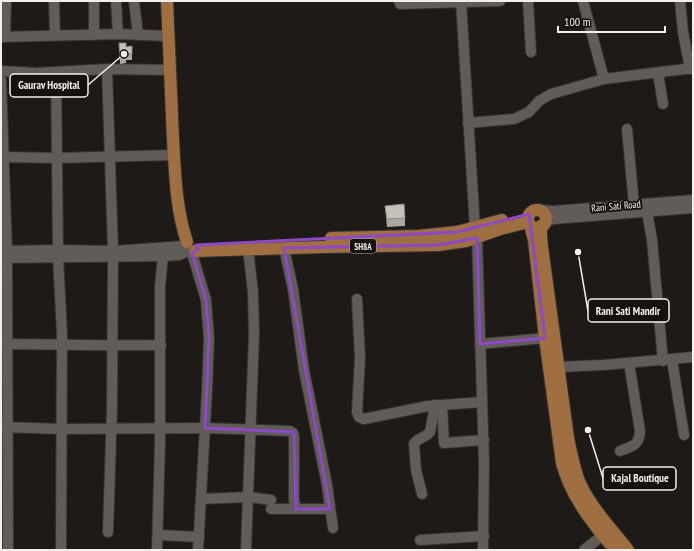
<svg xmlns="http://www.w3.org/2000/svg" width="694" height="551" viewBox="0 0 694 551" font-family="'PT Sans Narrow',sans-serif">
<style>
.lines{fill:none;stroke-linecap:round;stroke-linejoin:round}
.minor-casing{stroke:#373433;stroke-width:12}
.major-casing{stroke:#373433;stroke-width:14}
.minor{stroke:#615c58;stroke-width:10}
.major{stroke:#9f6f41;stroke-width:12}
.wall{fill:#aba6a2}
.building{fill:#c7c1bc;stroke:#8b8784}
.marked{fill:none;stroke:#8d49c6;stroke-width:3;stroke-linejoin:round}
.labels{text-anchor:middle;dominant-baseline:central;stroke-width:4;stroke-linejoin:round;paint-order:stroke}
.shield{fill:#15110e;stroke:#b0acaa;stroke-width:1}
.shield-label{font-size:9px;font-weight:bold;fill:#f3efed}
.street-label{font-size:10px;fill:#f3efed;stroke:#15110e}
.leader{fill:none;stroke:#f3efed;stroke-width:1.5}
.callout-dot{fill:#f3efed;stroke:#15110e;stroke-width:1.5}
.callout{fill:#15110e;stroke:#f3efed;stroke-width:1.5}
.callout-label{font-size:11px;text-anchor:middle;font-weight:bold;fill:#f3efed}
</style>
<rect width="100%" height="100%" fill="#1e1a17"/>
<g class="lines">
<defs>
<g id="minor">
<path d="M54 1 55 35"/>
<path d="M94 1V35"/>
<path d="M116 1 118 34"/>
<path d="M134 1 138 35"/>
<path d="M399 1 400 4 500 1"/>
<path d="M461 1 475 228 477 238 484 462 483 550"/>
<path d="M528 1 531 52"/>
<path d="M583 1 604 79"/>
<path d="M680 1 683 32 690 69"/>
<path d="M1 37 118 34 168 36"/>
<path d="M5 37 6 1"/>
<path d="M107 69 113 251"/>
<path d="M1 71 36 73 107 69 170 70"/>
<path d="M56 72 58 250"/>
<path d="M658 73 663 104"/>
<path d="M1 80 7 251 8 550"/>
<path d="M468 123 514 119 529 112 539 101 551 94 604 79 693 68"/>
<path d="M627 129 634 205"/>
<path d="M1 157 57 158 174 155"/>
<path d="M539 210 553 211 693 200"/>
<path d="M647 212 652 240 663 361"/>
<path d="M544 223 553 219 693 208"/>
<path d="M284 248 293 289 304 370 327 485 333 528"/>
<path d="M1 251 58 250 113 251 184 246"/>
<path d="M192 253 206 300 209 339 207 391 198 550"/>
<path d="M58 257 62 334 61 550"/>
<path d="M1 258 163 256 179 255 186 252"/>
<path d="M357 299 360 358 357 412 359 417 364 419 428 406 482 402"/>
<path d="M1 344C54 344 107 346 161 345"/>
<path d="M480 344 545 338"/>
<path d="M672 360 684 435"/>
<path d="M559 367 603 365 693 357"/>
<path d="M442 405 444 443 484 440"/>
<path d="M2 427 61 429 205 428 290 431 293 433 294 436V500L296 509H271"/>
<path d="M620 451C632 446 639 446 640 431L629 363"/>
<path d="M422 494 416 470 414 444C418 437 426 438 430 432L435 405"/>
<path d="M201 499 248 497 271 500"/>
<path d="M296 509H330"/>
<path d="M108 532 112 407 113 257"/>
<path d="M158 535 199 537"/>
<path d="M420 540 484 536"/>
<path d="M157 550 160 442V286L163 256"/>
<path d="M246 550 254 335 253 292 248 249"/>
<path d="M584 550 603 535"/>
</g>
<g id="major">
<path d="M167 1C169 47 171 93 173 139 175 173 176 210 187 242"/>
<circle cx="537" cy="219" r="9"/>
<path d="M530 225 534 240 545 338 562 463C571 497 593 524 615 550"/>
<path d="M541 226V236L542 247 568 438C571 453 574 468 579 481 590 507 611 528 628 550"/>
<path d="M331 238 418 236 457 232 502 220"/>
<path d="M195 251 322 247 438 245 466 241 500 229 528 222"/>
</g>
</defs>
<use href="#minor" class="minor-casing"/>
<use href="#major" class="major-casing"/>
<use href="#minor" class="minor"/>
<use href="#major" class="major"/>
</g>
<g class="wall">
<path d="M119 43 126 47 132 46V60H126V63L120 64Z"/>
<path d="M385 206 405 218V226L387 227Z"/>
</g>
<g class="building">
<path d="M119 43H126V47L132 46V54H126V58H120Z"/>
<path d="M404 204 405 218 387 219 385 206Z"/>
</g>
<path class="marked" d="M529 214 545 338 480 344 477 238 438 245 284 248 330 509H296L294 432 205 428 209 339 206 300 192 253 198 250 196 245 457 232Z"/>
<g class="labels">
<rect class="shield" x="350" y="239" width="26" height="14" rx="3"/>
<g class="shield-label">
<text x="363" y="246">SH8A</text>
</g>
<g class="street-label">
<text transform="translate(616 206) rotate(-5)">Rani Sati Road</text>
</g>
</g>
<path class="leader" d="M124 54L88 85M578 252L588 311M588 430L603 478"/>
<g class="callout-dot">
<circle cx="124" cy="54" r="4"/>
<circle cx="578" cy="252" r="4"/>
<circle cx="588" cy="430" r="4"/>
</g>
<g class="callout">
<rect x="10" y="74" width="78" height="23" rx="4"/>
<rect x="588" y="299" width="81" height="23" rx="4"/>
<rect x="603" y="467" width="73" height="23" rx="4"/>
</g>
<g class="callout-label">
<text x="49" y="89">Gaurav Hospital</text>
<text x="628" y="315">Rani Sati Mandir</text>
<text x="640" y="482">Kajal Boutique</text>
</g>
<rect width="694" height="551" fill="none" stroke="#f3efed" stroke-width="4"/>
<path d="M558 26v6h107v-6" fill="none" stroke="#f3efed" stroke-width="2"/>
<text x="564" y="26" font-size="12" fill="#f3efed" stroke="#15110e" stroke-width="3" paint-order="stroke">100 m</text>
</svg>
